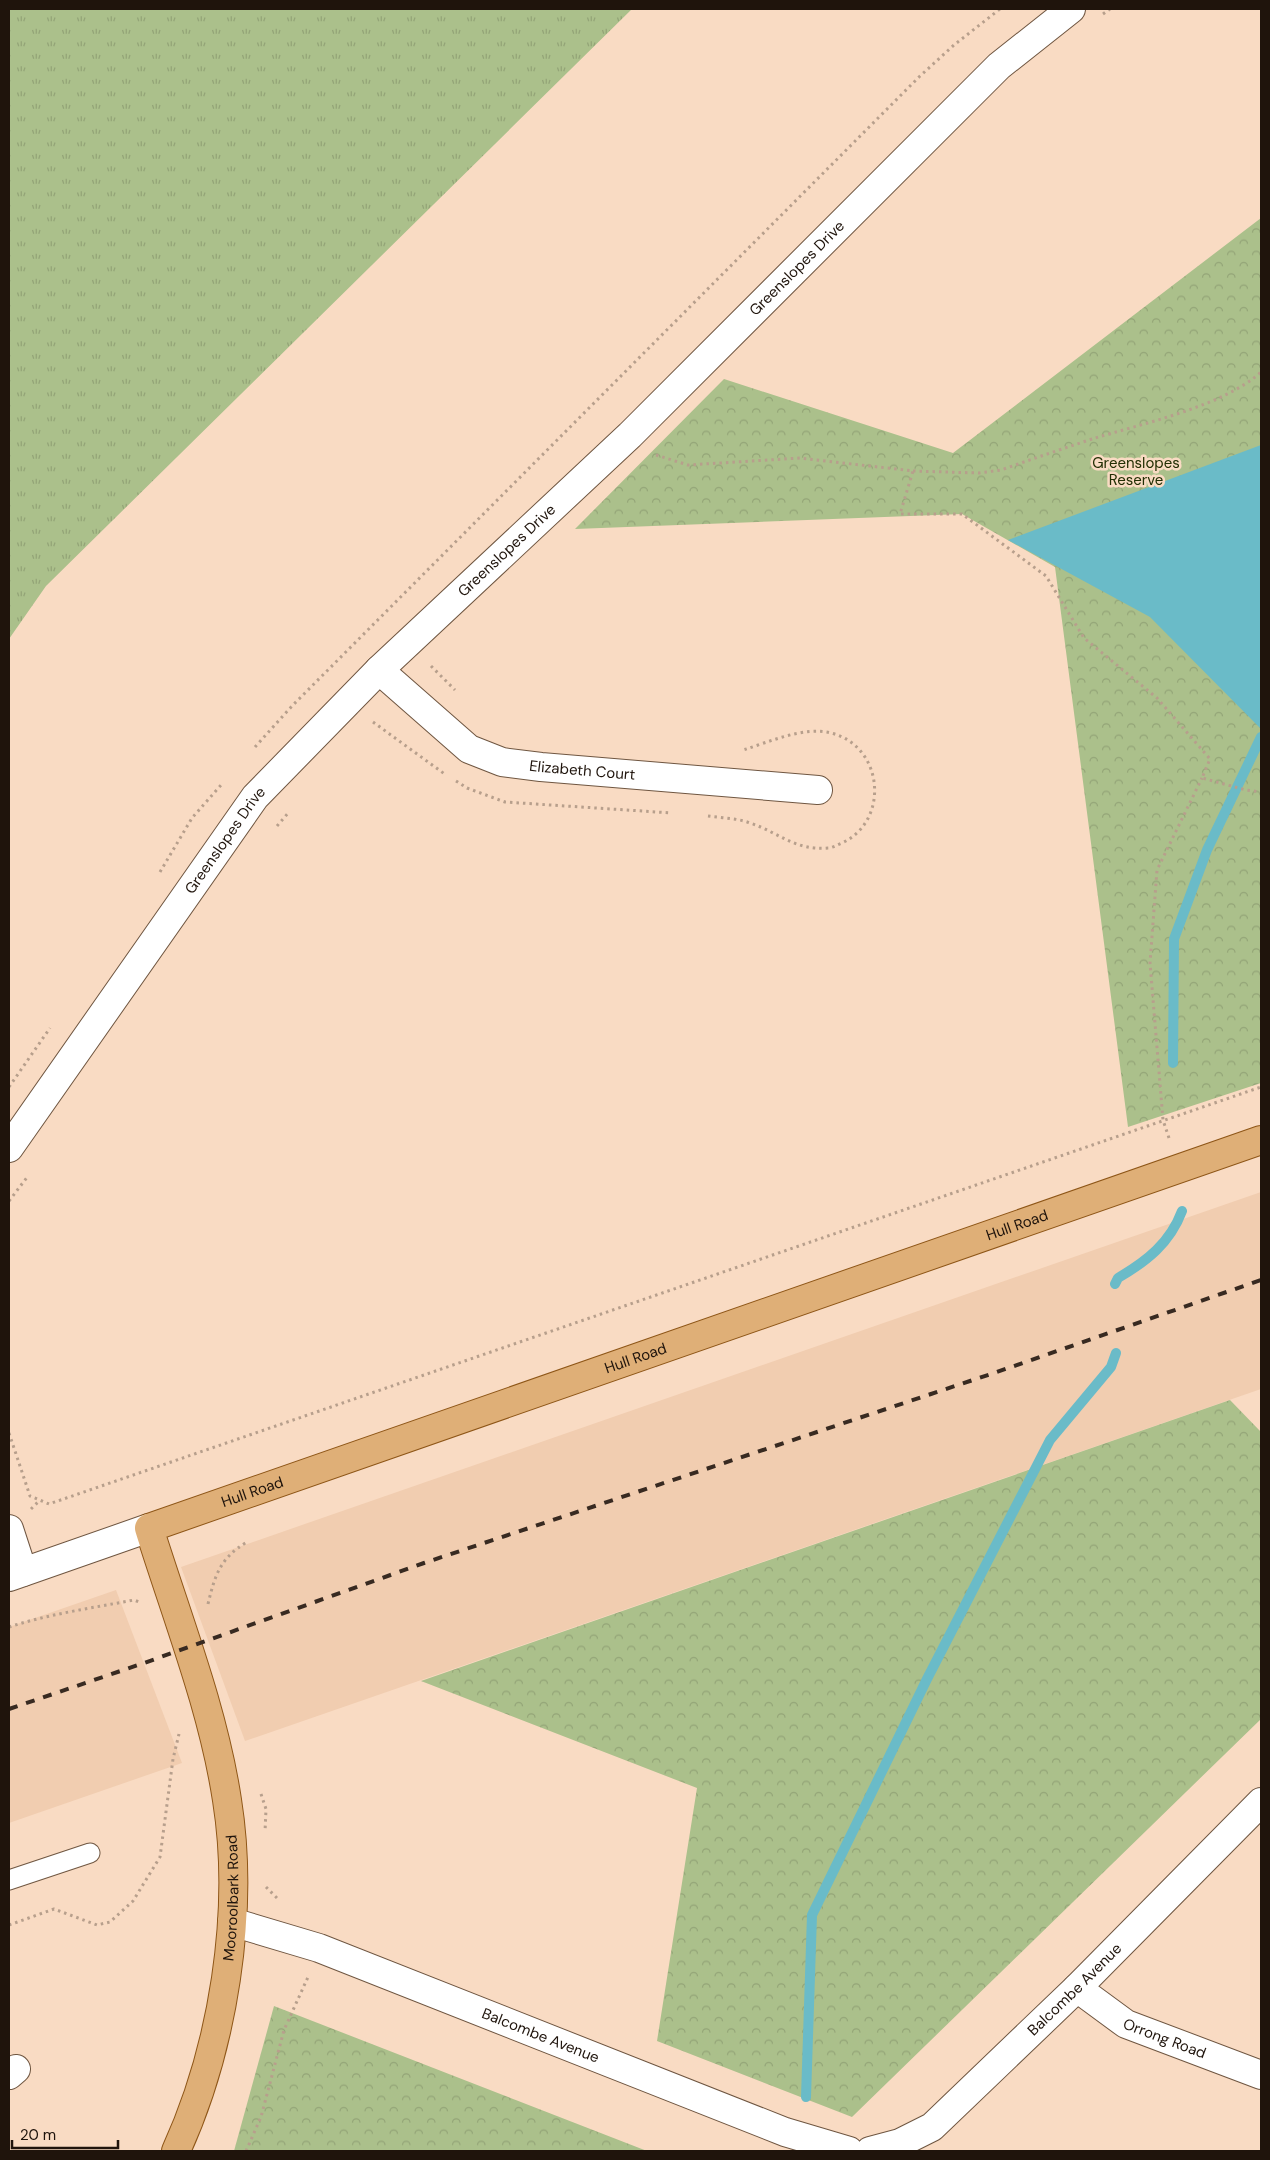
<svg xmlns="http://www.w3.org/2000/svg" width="1270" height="2160" viewBox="0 0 1270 2160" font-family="'DM Sans',sans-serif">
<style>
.built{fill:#f1cdb0}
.grass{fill:url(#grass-tufts)}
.forest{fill:url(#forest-crowns)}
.water{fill:#6abbc8}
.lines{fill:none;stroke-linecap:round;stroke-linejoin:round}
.stream{stroke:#6abbc8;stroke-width:10}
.lane-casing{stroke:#6f5641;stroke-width:21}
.street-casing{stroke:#6f5641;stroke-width:30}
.secondary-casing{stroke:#6f5641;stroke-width:30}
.primary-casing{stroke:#8e5617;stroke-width:30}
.path{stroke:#b79f8c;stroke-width:3;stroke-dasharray:2.5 4;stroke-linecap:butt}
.lane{stroke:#fff;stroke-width:19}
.street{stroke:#fff;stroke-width:28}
.secondary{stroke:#fff;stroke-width:28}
.primary{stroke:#dfaf77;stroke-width:28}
.rail{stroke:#382a21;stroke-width:4;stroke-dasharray:9 9;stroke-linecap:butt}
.labels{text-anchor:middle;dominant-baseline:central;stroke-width:5;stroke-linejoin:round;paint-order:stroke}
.street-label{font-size:15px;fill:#1f140c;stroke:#f9dbc3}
.park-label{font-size:15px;fill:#222f04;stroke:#f9dbc3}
</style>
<defs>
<pattern id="grass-tufts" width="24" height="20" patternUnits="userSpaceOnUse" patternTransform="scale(1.25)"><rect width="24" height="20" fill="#abc08b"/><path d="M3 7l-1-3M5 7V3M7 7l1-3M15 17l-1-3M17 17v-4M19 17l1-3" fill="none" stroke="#93a477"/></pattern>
<pattern id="forest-crowns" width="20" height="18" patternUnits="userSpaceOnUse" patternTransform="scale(1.25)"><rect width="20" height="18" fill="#abc08b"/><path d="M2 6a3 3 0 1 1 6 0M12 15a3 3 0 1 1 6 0" fill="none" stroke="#93a477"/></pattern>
</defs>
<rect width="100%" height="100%" fill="#f9dbc3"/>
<g class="built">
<path d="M1261 1192V1389L245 1741 181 1567Z"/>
<path d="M116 1590 182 1763 9 1823V1627Z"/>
</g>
<path class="grass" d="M9 9H632L46 586 9 639Z"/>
<g class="forest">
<path d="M1261 218V1083L1128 1127 1055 567 962 514 575 529 724 379 953 453Z"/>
<path d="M1230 1400 1261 1432V1719L852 2117 657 2041 697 1788 421 1681Z"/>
<path d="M274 2006 647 2151H234Z"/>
</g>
<path class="water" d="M1261 445V729L1150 617 1008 540Z"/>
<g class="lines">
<g class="stream">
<path d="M1173 1063 1174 939 1207 850 1261 737"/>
<path d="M1115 1284 1118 1278C1147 1261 1170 1243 1182 1211"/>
<path d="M806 2097 812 1915 927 1679 1050 1440 1111 1367 1116 1353"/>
</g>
<defs>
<path id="lane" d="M9 1880 90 1853"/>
<g id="street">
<path id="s1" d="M379 670 469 749 502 762 541 767 818 790"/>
<path id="s2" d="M9 1148 255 797 379 670 630 435 999 66 1071 9"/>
<path d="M9 1529 23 1572"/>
<path id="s3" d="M232 1922 319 1948 785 2132 849 2151"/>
<path id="s4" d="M1077 1988 1126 2024 1261 2075"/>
<path d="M9 2075 16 2069"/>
<path id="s5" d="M870 2151 900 2143 932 2127 1077 1988 1261 1802"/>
</g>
<path id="secondary" d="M9 1577 149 1528"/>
<g id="primary">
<path id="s6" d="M176 2151C223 2048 245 1913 227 1800 213 1708 177 1618 149 1528L1261 1140"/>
</g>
</defs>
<use href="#lane" class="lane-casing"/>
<use href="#street" class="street-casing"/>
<use href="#secondary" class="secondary-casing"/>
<use href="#primary" class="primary-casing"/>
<g class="path">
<path d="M1103 14 1110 9"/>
<path d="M656 455 688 465 800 458 913 471 900 514H962L1046 576 1084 638 1157 698 1210 759 1202 778 1246 790 1261 792"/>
<path d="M913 471 979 473 1001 470C1032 459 1062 449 1092 439 1141 424 1224 406 1261 372"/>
<path d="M431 666 455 690"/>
<path d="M373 722 446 775"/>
<path d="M255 747 292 706 919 77 954 45 1000 9"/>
<path d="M456 781 467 788 505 802 672 813"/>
<path d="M708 816C722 818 737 818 750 823 778 832 795 851 828 848 832 848 837 845 842 843 890 821 884 746 831 733 804 726 769 742 743 750"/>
<path d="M277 826 289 812"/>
<path d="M160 872 192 818 221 785"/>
<path d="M9 1087 50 1028"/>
<path d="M1169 1138 1163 1120 1150 963 1157 870 1202 778"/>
<path d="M9 1201 28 1176"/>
<path d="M9 1433 30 1496 49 1504 1261 1087"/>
<path d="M31 1509 40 1500"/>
<path d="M208 1604C215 1575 220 1558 247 1542"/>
<path d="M9 1627C49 1614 92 1608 134 1600L139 1602"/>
<path d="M261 1794 266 1809 265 1832"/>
<path d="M266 1887 279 1900"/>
<path d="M9 1925 54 1909 97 1925 110 1922 133 1901 160 1857 173 1759 179 1734"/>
<path d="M246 2151 261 2117 284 2030 308 1977"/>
</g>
<use href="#lane" class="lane"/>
<use href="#street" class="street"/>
<use href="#secondary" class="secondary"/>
<use href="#primary" class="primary"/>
<path class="rail" d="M9 1709 144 1663 424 1563 994 1373 1261 1280"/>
</g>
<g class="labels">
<g class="street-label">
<text stroke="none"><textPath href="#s2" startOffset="1186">Greenslopes Drive</textPath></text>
<text stroke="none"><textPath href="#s2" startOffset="781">Greenslopes Drive</textPath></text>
<text stroke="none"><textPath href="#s1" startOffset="236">Elizabeth Court</textPath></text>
<text stroke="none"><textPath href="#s2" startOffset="376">Greenslopes Drive</textPath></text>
<text stroke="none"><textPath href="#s6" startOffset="1562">Hull Road</textPath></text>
<text stroke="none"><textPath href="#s6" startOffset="1158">Hull Road</textPath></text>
<text stroke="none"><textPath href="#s6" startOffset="752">Hull Road</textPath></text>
<text stroke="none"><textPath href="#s6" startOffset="261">Mooroolbark Road</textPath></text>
<text stroke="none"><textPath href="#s5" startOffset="265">Balcombe Avenue</textPath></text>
<text stroke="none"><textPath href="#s3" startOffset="329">Balcombe Avenue</textPath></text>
<text stroke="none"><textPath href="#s4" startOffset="102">Orrong Road</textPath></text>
</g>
<g class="park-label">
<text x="1136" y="463">Greenslopes<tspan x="1136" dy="17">Reserve</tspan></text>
</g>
</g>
<rect width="1270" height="2160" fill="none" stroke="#1f140c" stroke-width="20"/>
<path d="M12 2140v8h106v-8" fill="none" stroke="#1f140c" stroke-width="2.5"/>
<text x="20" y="2140" font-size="15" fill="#1f140c" stroke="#f9dbc3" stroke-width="4" paint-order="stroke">20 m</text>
</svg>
